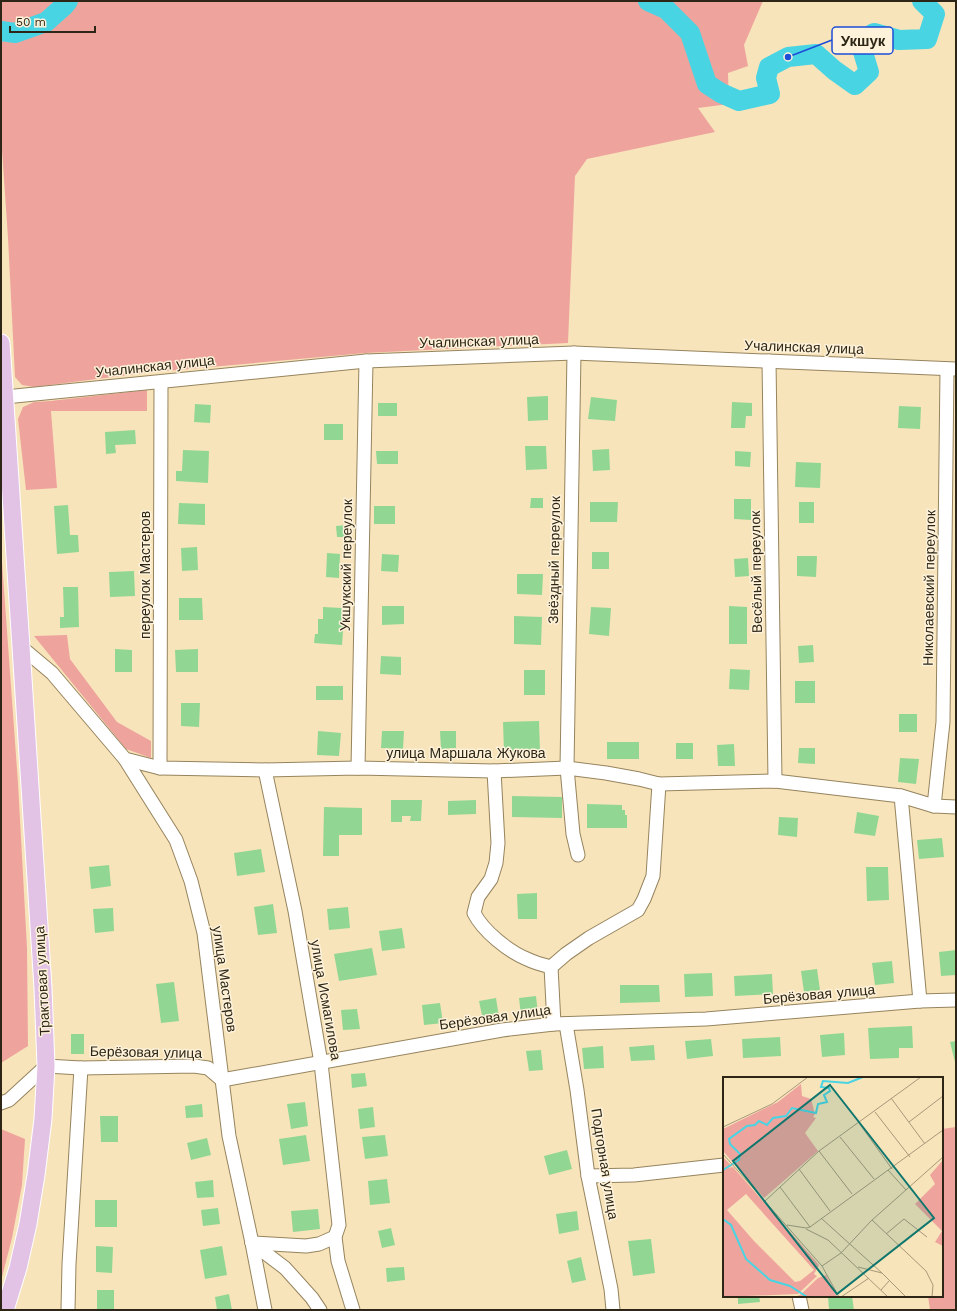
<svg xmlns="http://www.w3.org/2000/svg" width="957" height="1311" viewBox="0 0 957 1311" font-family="'Work Sans',sans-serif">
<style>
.green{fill:#eea49d}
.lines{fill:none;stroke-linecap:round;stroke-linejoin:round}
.river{stroke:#49d4e3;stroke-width:20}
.building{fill:#91d793}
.minor-casing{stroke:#96845e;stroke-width:15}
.major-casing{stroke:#fff;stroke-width:19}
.minor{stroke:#fff;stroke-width:13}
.major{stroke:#e3c3e5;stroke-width:17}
.labels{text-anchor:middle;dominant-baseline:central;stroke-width:3;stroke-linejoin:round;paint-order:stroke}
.street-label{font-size:14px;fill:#2d2616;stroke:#fef2da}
.inset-river{fill:none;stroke:#49d4e3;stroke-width:2}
.inset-road{fill:none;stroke:#a79879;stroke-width:1}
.view{fill:#0f766e;fill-opacity:0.15;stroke:#0f766e;stroke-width:2}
.inset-edge{fill:none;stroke:#2d2616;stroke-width:2}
.leader{fill:none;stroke:#1d4ed8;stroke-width:1.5}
.callout-dot{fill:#1d4ed8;stroke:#fef2da;stroke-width:1.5}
.callout{fill:#fef2da;stroke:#1d4ed8;stroke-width:1.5}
.callout-label{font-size:15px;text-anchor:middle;font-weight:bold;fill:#2d2616}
</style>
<rect width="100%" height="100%" fill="#f8e4bb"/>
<g class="green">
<path d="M1 1H763L744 45 748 66 728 73 729 104 698 108 715 132 587 159 575 176 568 343 366 353 144 373 34 387 22 385 15 377 8 238 1 135Z"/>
<path d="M147 390V411H51L57 488 26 490 18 419 23 407 34 402 50 401Z"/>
<path d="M1 548 18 783 27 948 28 1046 1 1063Z"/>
<path d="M67 635 70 659 117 722 151 741V758L126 749 34 636Z"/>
<path d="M956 1127V1310H930L928 1296H942V1129Z"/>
<path d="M1 1129 25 1139 22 1185 12 1238 1 1281Z"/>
</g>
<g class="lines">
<g class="river">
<path d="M648 1 666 9 690 33 707 84 721 93 739 101 770 94 766 78 769 67 788 57 816 54 834 70 855 85 869 72 860 42 874 33 899 40 927 39 935 14 922 1"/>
<path d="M1 31 15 33 46 22 64 6 68 1"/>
</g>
</g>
<g class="building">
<path d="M548 396V420L528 421 527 397Z"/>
<path d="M591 397 617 400 615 421 588 419Z"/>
<path d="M732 402 752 403V416H746L745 428H731Z"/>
<rect x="378" y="403" width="19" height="13"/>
<path d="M195 404 211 405 210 423 194 422Z"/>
<path d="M899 406 921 407 920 429 898 428Z"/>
<rect x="324" y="424" width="19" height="16"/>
<path d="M135 430 136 444 115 445 116 453 106 454 105 432Z"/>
<path d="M525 446H546L547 469 526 470Z"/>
<path d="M609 449 610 470 593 471 592 450Z"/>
<path d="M183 450 209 451 208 483 176 481V471H182Z"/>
<path d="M376 451H398V464H377Z"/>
<path d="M735 451 751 452 750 467 735 466Z"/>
<path d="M796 462 821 463 820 488 795 487Z"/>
<path d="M531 498H543V508H530Z"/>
<path d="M734 499H751V520L734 519Z"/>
<path d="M590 502H618L617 522H590Z"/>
<rect x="799" y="502" width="15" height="21"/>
<path d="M179 503 205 504V525L178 524Z"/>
<path d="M68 505 70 535H78L79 552 57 554 54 506Z"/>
<rect x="374" y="506" width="21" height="18"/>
<path d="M348 525V537H337L336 526Z"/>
<path d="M197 547 198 570 182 571 181 548Z"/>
<rect x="592" y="552" width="17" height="17"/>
<path d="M327 553 340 554 339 578 326 577Z"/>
<path d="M382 554 399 555 398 572 381 571Z"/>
<path d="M797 556H817L816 577 797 576Z"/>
<path d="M748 558 749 576 735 577 734 559Z"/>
<path d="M134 571 135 596 110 597 109 572Z"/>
<path d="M517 574H543L542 595 517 594Z"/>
<path d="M63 587H78L79 627 60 628V617H64Z"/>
<path d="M179 598H202L203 620H179Z"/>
<path d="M382 606H404V624L382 625Z"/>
<path d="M729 606 747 607V644H729Z"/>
<path d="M323 607 342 608V616L344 617 342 645 314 643 315 634H318V619H323Z"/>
<path d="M591 607 611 608 609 636 589 634Z"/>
<path d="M514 616 542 617 541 645 514 644Z"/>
<path d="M813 645 814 662 799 663 798 646Z"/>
<path d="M115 649 132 650V672H115Z"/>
<path d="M198 649V672H176L175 650Z"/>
<path d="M381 656 401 657V675L380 674Z"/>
<path d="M730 669 750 670 749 690 729 689Z"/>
<rect x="524" y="670" width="21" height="25"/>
<rect x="795" y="681" width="20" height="22"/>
<rect x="316" y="686" width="27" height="14"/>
<path d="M181 703H200L199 727 181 726Z"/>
<rect x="899" y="714" width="18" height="18"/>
<path d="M539 721 540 751 504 752 503 722Z"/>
<path d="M318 731 341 733 339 756 317 755Z"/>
<path d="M382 731H404L403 749 381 748Z"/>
<path d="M440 731H456V748L441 749Z"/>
<rect x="607" y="742" width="32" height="17"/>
<rect x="676" y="743" width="17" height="16"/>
<path d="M734 744 735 766H718L717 745Z"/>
<path d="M799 748H815V764L798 763Z"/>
<path d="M900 758 919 759 916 784 898 782Z"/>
<path d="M512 796 562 797V818L512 817Z"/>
<path d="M391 800H422L421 821H410L411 816H402V822H391Z"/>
<path d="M476 800V814L448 815V801Z"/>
<path d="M587 804 622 805V810H625V815H627V828H587Z"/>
<path d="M324 807 362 808V835H339V856H323Z"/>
<path d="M857 812 879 816 875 836 854 833Z"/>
<path d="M779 817 798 818 797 837 778 835Z"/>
<path d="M942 838 944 857 919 859 917 840Z"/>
<path d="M261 849 265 872 237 876 234 853Z"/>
<path d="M109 865 111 886 91 889 89 867Z"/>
<path d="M866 867H888L889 900 867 901Z"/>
<path d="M537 893V919H518L517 894Z"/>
<path d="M273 904 277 933 258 935 254 907Z"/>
<path d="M348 907 350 928 329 930 327 909Z"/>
<path d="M113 908 114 931 95 933 93 909Z"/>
<path d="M402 928 405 948 382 951 379 931Z"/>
<path d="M372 948 377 975 339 981 334 954Z"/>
<path d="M956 950V975L941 976 939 952Z"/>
<path d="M892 961 894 983 875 985 872 963Z"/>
<path d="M817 969 820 990 804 992 801 971Z"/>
<path d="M712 973 713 996 685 997 684 974Z"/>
<path d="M772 974 773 994 735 996 734 976Z"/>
<path d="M174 982 179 1021 161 1023 156 984Z"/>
<path d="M620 985H659L660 1002 620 1003Z"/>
<path d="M536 996 538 1014 521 1016 519 998Z"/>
<path d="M496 998 499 1017 483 1020 479 1001Z"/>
<path d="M440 1003 443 1023 424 1025 422 1005Z"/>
<path d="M357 1009 360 1029 343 1030 341 1010Z"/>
<path d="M912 1026 913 1048H899V1058L870 1059 868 1028Z"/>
<path d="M844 1033 845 1055 822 1057 820 1035Z"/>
<rect x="71" y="1034" width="13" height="20"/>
<path d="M780 1037 781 1056 743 1058 742 1039Z"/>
<path d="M711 1039 713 1056 687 1059 685 1041Z"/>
<path d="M956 1041V1062H955L950 1042Z"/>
<path d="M654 1045 655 1060 631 1061 629 1047Z"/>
<path d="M603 1046 604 1068 584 1069 582 1048Z"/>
<path d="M541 1050 543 1070 529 1071 526 1051Z"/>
<path d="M365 1073 367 1086 352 1088 351 1074Z"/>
<path d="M305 1102 308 1126 291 1129 287 1104Z"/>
<path d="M202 1104 203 1117 186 1118 185 1106Z"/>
<path d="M373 1107 375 1127 360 1129 358 1109Z"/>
<path d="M100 1116H118V1142H101Z"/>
<path d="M306 1135 310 1161 283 1165 279 1139Z"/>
<path d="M385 1135 388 1156 365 1159 362 1137Z"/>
<path d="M207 1138 211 1155 191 1160 187 1143Z"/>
<path d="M567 1150 572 1169 549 1175 544 1156Z"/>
<path d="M387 1179 390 1203 370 1205 368 1181Z"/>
<path d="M213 1180 214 1197 197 1198 195 1182Z"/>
<rect x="95" y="1200" width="22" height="27"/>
<path d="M218 1208 220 1224 203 1226 201 1210Z"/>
<path d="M318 1209 320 1229 293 1232 291 1211Z"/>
<path d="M577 1211 579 1230 559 1234 556 1214Z"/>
<path d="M391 1228 395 1245 382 1248 378 1231Z"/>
<path d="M651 1239 655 1273 633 1276 628 1241Z"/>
<path d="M96 1246 113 1247 112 1273 96 1272Z"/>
<path d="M222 1246 227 1275 205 1279 200 1250Z"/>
<path d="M581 1257 586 1280 572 1283 567 1261Z"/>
<path d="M404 1267 405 1280 387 1282 386 1268Z"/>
<rect x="97" y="1290" width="17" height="20"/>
<path d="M229 1294 232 1310H217L215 1297Z"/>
<path d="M738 1296H759L760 1302 738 1304Z"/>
<path d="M828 1296H852L854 1310H829Z"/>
</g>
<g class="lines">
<defs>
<g id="minor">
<path d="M574 353 567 768 573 834 578 855"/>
<path d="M769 361 775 781"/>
<path d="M5 397 366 361 574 353 956 369"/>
<path d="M21 647 52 673 125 759 160 768 265 770 358 768 494 771 567 768 606 773 639 779 659 784 775 781 901 796 934 806 956 807"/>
<path d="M125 759 176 840 191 881 204 933 229 1136 252 1243 265 1310"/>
<path d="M160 768 161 382"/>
<path d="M358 768 366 361"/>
<path d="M265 770 295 911 321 1063 339 1225 335 1237 338 1261 353 1310"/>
<path d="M494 771 498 843 496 863 491 879 478 897 474 913C483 931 508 951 527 959 535 963 543 965 551 967L554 1024"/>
<path d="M901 796 920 1001"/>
<path d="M934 806 943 722 947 369"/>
<path d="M551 967 566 954 589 938 638 910 644 899 653 876 659 784"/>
<path d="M566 1024 577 1090 588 1176 611 1289 613 1310"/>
<path d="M1 1103 9 1100 46 1066 81 1068 194 1066 208 1068 222 1080 502 1030 554 1024 706 1019 920 1001 956 1000"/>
<path d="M588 1176 634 1175 724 1165"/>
<path d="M252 1243 285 1268 312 1298 320 1310"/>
<path d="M252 1243 306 1246 319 1244 335 1237"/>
<path d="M799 1296 802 1310"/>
<path d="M68 1310 69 1264 81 1068"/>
</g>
<path id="major" d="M1 343 21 647 43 988 46 1066 43 1119 36 1175 28 1224 18 1268 5 1310"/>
</defs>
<use href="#minor" class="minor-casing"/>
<use href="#major" class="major-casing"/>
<use href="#minor" class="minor"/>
<use href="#major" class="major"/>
</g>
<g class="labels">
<g class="street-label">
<text transform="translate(479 341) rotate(-2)">Учалинская улица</text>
<text transform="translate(804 347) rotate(2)">Учалинская улица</text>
<text transform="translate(155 366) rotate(-6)">Учалинская улица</text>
<text transform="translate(554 560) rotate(-89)">Звёздный переулок</text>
<text transform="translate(346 565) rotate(-89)">Укшукский переулок</text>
<text transform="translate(756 572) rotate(-91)">Весёлый переулок</text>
<text transform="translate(145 575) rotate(-90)">переулок Мастеров</text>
<text transform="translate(929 588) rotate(-89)">Николаевский переулок</text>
<text x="466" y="753">улица Маршала Жукова</text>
<text transform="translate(225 979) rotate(82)">улица Мастеров</text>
<text transform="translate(42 981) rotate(-93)">Трактовая улица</text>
<text transform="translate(819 994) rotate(-5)">Берёзовая улица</text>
<text transform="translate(326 1000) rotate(80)">улица Исмагилова</text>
<text transform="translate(495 1017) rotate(-8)">Берёзовая улица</text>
<text transform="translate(146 1052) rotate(1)">Берёзовая улица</text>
<text transform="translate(605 1164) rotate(81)">Подгорная улица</text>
</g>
</g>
<g transform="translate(723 1077)">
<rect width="220" height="220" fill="#f8e4bb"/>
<path d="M78 7 79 19 88 22 92 37 90 40 93 41 82 56 95 74 41 121 0 74V52L55 25ZM0 80 9 89 5 91 10 90 96 188 91 197 94 199 75 217 0 220ZM23 117 91 193 77 204 72 205 31 164 4 133ZM220 83V169L212 165 219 154 192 127 212 107 207 98ZM103 198 114 220H71L77 218 95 201Z" fill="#eea49d" fill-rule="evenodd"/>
<path class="inset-river" d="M0 93 16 83 17 77 7 67 6 62 24 49 32 48 36 44 44 48 50 41 63 39 69 31 93 36 95 27 104 25 101 18 107 14 106 11 98 10 100 4 125 6 140 0M0 142 8 148 23 182 47 203 67 209 84 220"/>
<path class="inset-road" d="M168 21 202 67M152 35 187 80M186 45 220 19M136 46 169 92M0 50 49 27 85 0M117 60 151 102M96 74 129 117M0 77 99 189 116 220M76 92 107 134M165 93 183 113M57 110 87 150M42 124 96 74 198 0M98 141 159 196M149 143 203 194 210 208 209 220M64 148 83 151 87 150 220 53M83 152 105 163 165 220M163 157 181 142 204 160M99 189 118 176 148 144 220 80M135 190 159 196 183 220M158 213 166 204M118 220 146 201"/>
<path class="view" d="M107 8 211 141 114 217 10 84Z"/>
<rect width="220" height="220" class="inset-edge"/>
</g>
<path class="leader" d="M788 57L832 40"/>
<circle class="callout-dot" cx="788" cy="57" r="4"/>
<rect class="callout" x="832" y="27" width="61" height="27" rx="4"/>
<g class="callout-label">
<text x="863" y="46">Укшук</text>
</g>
<rect width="957" height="1311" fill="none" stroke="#2d2616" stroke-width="4"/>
<path d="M10 26v6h85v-6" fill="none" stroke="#2d2616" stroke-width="2"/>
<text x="16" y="26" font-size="12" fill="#2d2616" stroke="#fef2da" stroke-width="3" paint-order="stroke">50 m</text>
</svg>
